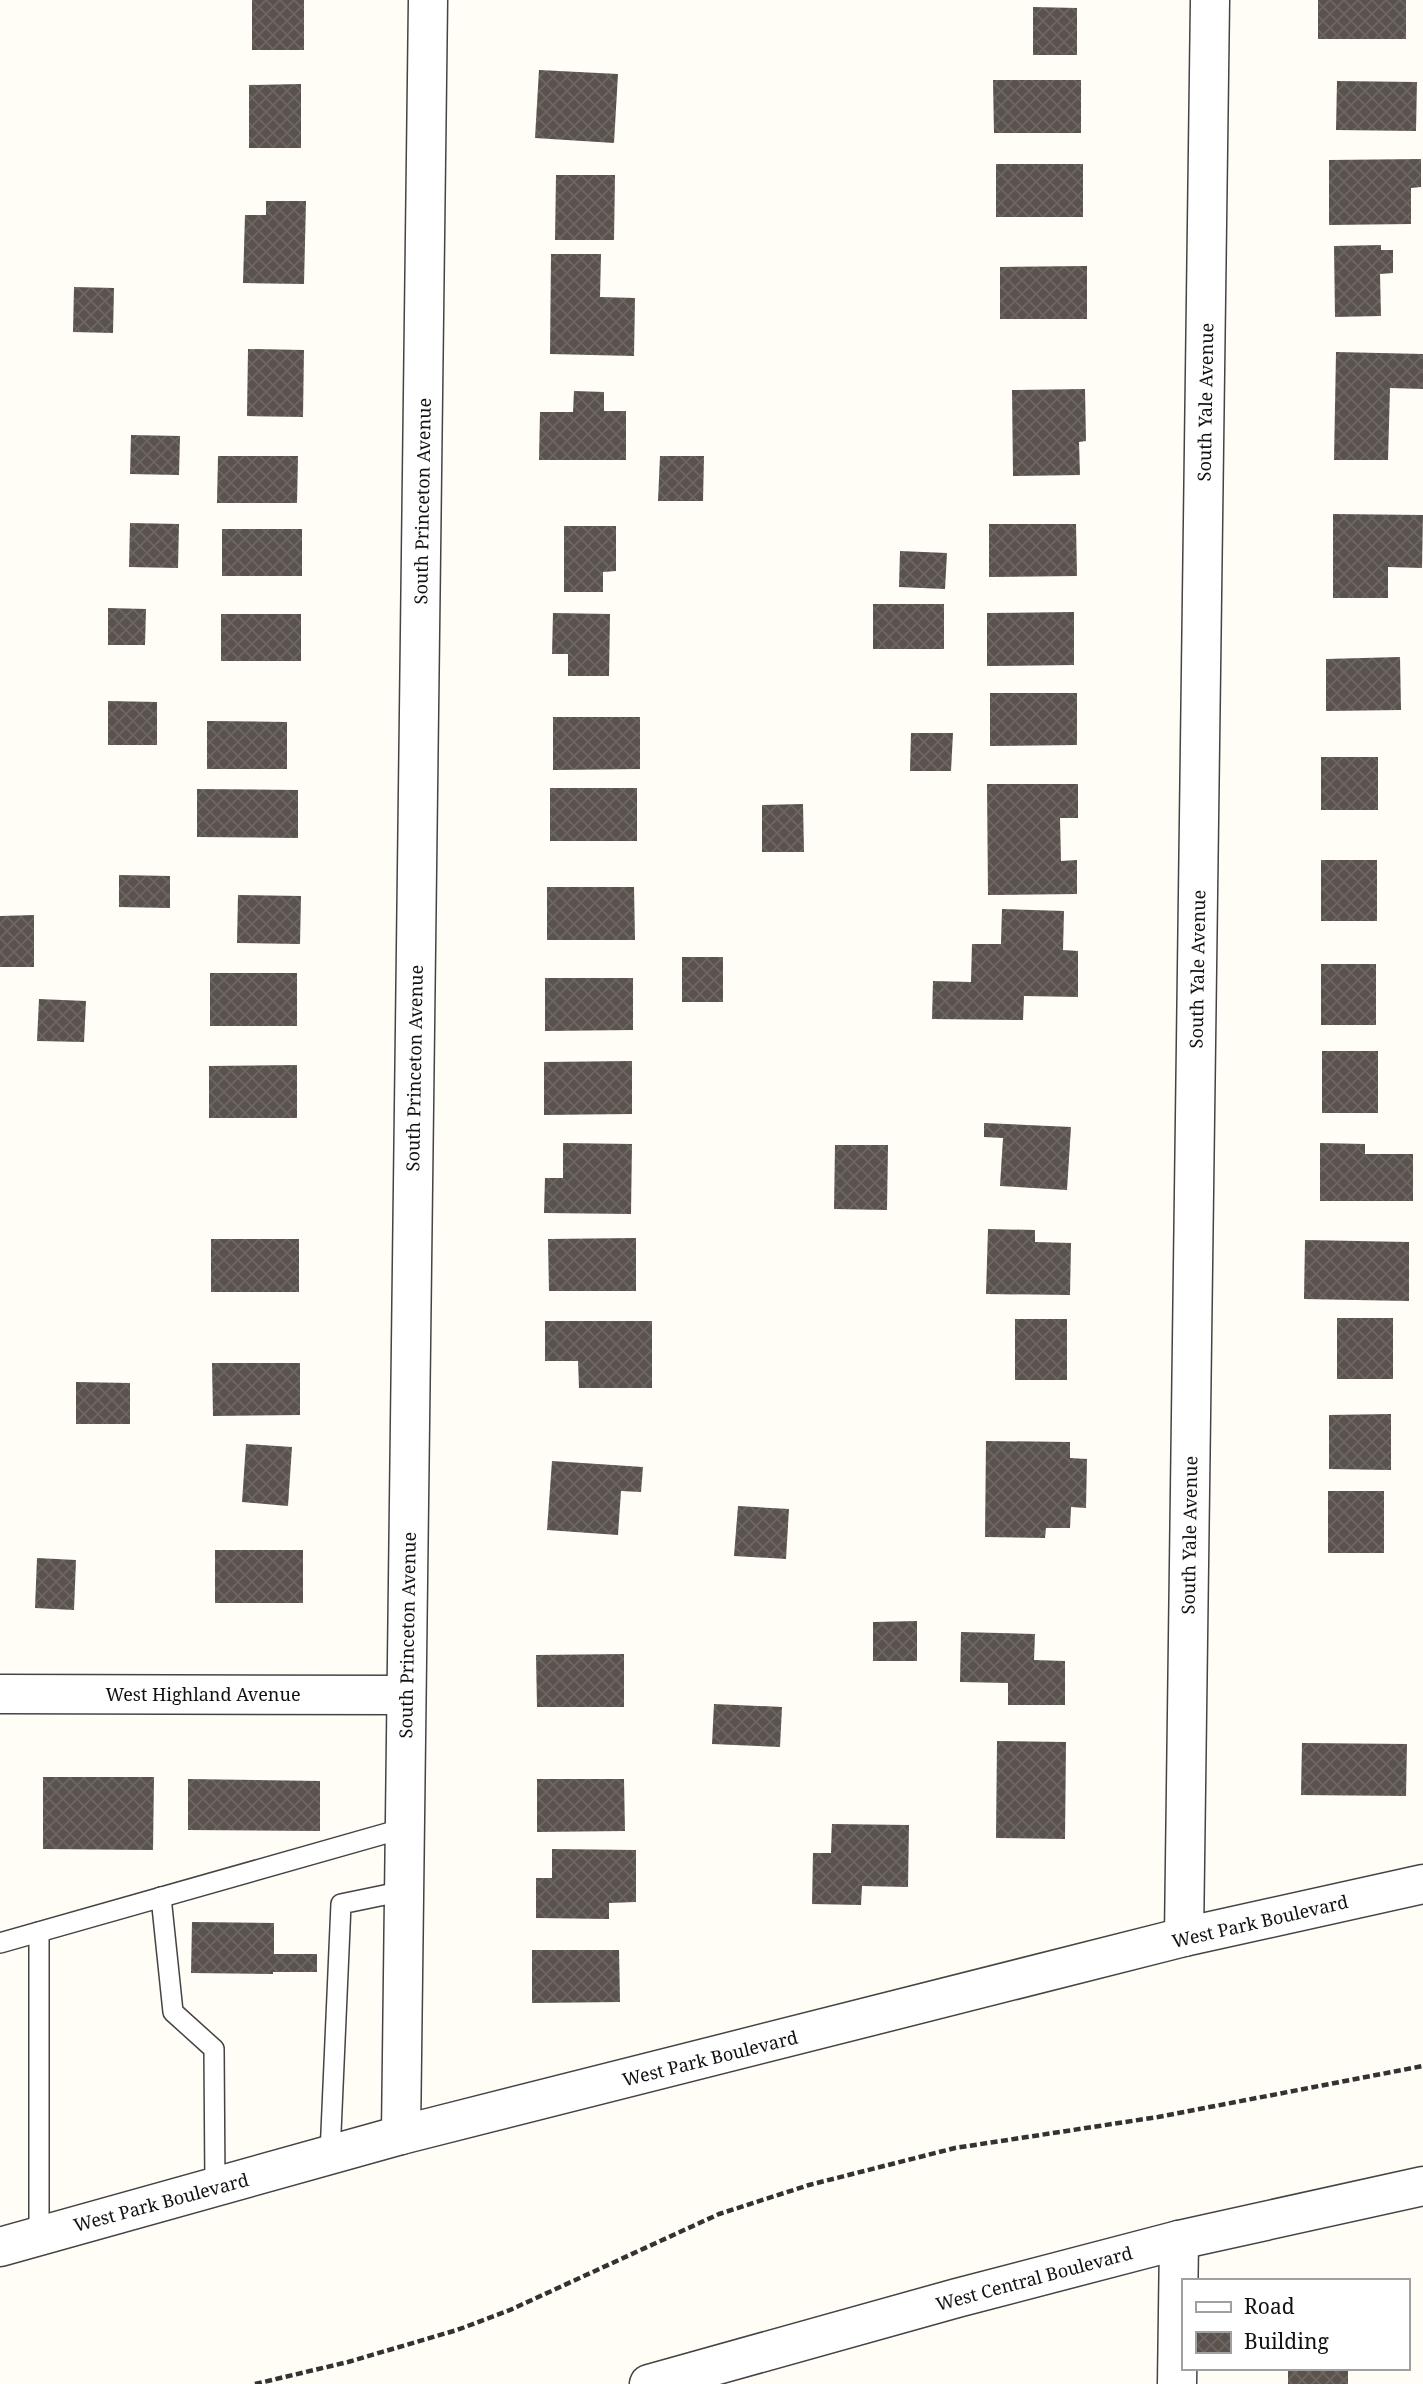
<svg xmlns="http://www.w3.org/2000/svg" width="1423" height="2384" viewBox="0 0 1423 2384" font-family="'Noto Serif',serif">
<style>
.building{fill:url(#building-cross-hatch)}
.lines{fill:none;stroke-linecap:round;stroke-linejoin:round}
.service-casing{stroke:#444;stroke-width:22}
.minor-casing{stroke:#444;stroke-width:41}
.path{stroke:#333;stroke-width:4.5;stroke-dasharray:7 3.5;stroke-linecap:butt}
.service{stroke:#fff;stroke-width:19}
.minor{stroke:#fff;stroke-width:38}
.labels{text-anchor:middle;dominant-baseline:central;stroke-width:7;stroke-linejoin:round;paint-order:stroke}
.street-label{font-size:18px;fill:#111;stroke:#fff}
</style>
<defs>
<pattern id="building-cross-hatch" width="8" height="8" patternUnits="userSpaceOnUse" patternTransform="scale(1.75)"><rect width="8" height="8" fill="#5a524d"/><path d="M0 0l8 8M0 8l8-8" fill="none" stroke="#6d6662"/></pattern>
</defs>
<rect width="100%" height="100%" fill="#fffdf5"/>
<g class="building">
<rect x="252" y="0" width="52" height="50"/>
<rect x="1318" y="0" width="88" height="39"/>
<path d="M1033 7 1077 8V55H1033Z"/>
<path d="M539 70 618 74 614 143 535 138Z"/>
<path d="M993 80H1081V133H994Z"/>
<path d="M1337 81 1417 82 1416 131 1336 130Z"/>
<path d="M301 84V148H249V85Z"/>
<path d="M1421 159V187L1411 188V224L1329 225V160Z"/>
<rect x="996" y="164" width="87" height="53"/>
<path d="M556 175H615L614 240H555Z"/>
<path d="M266 201H306L304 284 243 283 245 215H266Z"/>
<path d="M1381 245V250H1393V273L1380 274 1381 316 1335 317 1334 246Z"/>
<path d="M551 254H601L600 297 635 298 634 356 550 354Z"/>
<path d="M1087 266V319H1000V267Z"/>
<path d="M74 287 114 288 113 333 73 332Z"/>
<path d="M248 349 304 350 303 417 247 416Z"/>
<path d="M1336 352 1423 354V389L1390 388 1388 460H1334Z"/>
<path d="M1085 389 1086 441 1079 442 1080 475 1013 476 1012 390Z"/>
<path d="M574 391 604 392V411H626V460H539L540 412H573Z"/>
<path d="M131 435 180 436 179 475 130 474Z"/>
<path d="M218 456H298L297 503H217Z"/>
<path d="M660 456H704L703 501H658Z"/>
<path d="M1333 514 1423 515 1422 568 1388 567V598H1333Z"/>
<path d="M130 523 179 524 178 568 129 567Z"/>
<path d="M989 524H1076L1077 576 989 577Z"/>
<path d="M564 526H616V571L603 572V592H564Z"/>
<rect x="222" y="529" width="80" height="47"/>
<path d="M900 551 947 553 945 589 899 587Z"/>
<rect x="873" y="604" width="71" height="45"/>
<path d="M108 608 146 609 145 645H108Z"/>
<path d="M1074 612V665L987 666V613Z"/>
<path d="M553 613 610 614 609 676H568V654H552Z"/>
<rect x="221" y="614" width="80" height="47"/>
<path d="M1400 657 1401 710 1326 711V659Z"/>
<path d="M990 693H1077V745L990 746Z"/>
<path d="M108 701 157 702V745H108Z"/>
<path d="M553 717H640V769L553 770Z"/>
<path d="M207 721 287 722V769H207Z"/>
<path d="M911 733H953L951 771H910Z"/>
<rect x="1321" y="757" width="57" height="53"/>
<path d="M987 784H1078V818H1060L1061 861 1077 860V894L988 895Z"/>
<rect x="550" y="788" width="87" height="53"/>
<path d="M197 789 298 790V838L197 837Z"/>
<path d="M803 804 804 852H762V805Z"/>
<rect x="1321" y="860" width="56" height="61"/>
<path d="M119 875 170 876V908L119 907Z"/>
<path d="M547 887H634L635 940H547Z"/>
<path d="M238 895 301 896 300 944 237 943Z"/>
<path d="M1002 909 1064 911 1063 950 1078 951V997L1024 996 1023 1020 932 1019 933 981 971 982 972 944H1001Z"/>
<path d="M34 915V967H0V916Z"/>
<rect x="682" y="957" width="41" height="45"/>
<rect x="1321" y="964" width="55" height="61"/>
<rect x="210" y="973" width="87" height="53"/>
<path d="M545 978H633V1030L545 1031Z"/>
<path d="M39 999 86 1001 84 1042 37 1041Z"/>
<rect x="1322" y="1051" width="56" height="62"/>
<path d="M632 1061V1114L544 1115V1062Z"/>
<path d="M297 1065V1118H209V1066Z"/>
<path d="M984 1123 1071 1127 1067 1190 1000 1186 1003 1138 984 1137Z"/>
<path d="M563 1143 632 1144 631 1214 544 1213 545 1178H563Z"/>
<path d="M1320 1143 1365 1144V1154H1413V1201H1320Z"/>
<path d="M835 1145H888L887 1210 834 1209Z"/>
<path d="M988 1229 1035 1230V1242L1071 1243 1070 1295 986 1294Z"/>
<path d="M636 1238V1291H549L548 1239Z"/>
<rect x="211" y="1239" width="88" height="53"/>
<path d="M1305 1240 1409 1242V1301L1304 1299Z"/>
<rect x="1337" y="1318" width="56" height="61"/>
<rect x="1015" y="1319" width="52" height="61"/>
<path d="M545 1321H652V1388H579L578 1361H545Z"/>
<path d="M212 1363H300V1415L213 1416Z"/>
<path d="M76 1382 130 1383V1424H76Z"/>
<path d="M1391 1414V1470L1329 1469V1415Z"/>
<path d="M986 1441 1070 1442V1458L1087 1459 1086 1508 1071 1507 1070 1528H1046L1045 1538 985 1537Z"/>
<path d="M246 1444 292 1447 288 1506 242 1502Z"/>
<path d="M552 1461 643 1467 641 1492 621 1491 618 1535 547 1530Z"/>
<rect x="1328" y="1491" width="56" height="62"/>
<path d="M738 1506 789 1509 786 1559 734 1556Z"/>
<rect x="215" y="1550" width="88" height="53"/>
<path d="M37 1558 76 1560 74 1610 35 1608Z"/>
<path d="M917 1621V1661H873V1622Z"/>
<path d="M961 1632 1035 1634 1034 1660 1065 1661V1705H1008V1683L960 1682Z"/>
<path d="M624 1654V1707H537L536 1655Z"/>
<path d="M714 1704 782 1707 780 1747 712 1744Z"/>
<path d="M997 1741 1066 1742 1065 1839 996 1838Z"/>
<path d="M1302 1743 1407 1744 1406 1796 1301 1795Z"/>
<path d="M43 1777H154L153 1850 43 1849Z"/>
<path d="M188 1779 320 1781V1831L188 1830Z"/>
<path d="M537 1779H624L625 1831 537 1832Z"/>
<path d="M832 1824 909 1825 908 1887 862 1886 861 1905 812 1904 813 1853H831Z"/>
<path d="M552 1849 636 1850V1902L609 1903V1919L536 1918V1878H552Z"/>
<path d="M192 1922 274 1923V1954H317V1972H273V1974L191 1973Z"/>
<path d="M532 1950H619L620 2002 532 2003Z"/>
<rect x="1288" y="2368" width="60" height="16"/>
</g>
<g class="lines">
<defs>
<g id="service">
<path d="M161 1897 173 2012 214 2049 215 2187"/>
<path d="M0 1943 405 1828"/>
<path d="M330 2155 341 1904 404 1891"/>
<path d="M39 2236V1932"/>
</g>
<g id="minor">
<path d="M0 1694 406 1695"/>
<path d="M1184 1937 1210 0"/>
<path d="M401 2135 428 0"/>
<path d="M0 2247 401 2135 1184 1937 1423 1884"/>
<path d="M649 2384 957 2298 1179 2240 1423 2186"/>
<path d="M1177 2384 1179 2240"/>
</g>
</defs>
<use href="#service" class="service-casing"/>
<use href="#minor" class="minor-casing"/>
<path class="path" d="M255 2384 348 2362 457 2330 510 2310 719 2214 809 2185 955 2148 1158 2117 1423 2066"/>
<use href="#service" class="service"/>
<use href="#minor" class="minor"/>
</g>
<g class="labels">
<g class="street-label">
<text transform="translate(1205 402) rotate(-89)">South Yale Avenue</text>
<text transform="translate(422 501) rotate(-89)">South Princeton Avenue</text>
<text transform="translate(1197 969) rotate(-89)">South Yale Avenue</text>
<text transform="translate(414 1068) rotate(-89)">South Princeton Avenue</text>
<text transform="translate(1189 1535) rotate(-89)">South Yale Avenue</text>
<text transform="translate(407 1635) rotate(-89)">South Princeton Avenue</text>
<text x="203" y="1694">West Highland Avenue</text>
<text transform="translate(1260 1921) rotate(-13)">West Park Boulevard</text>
<text transform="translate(710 2058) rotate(-14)">West Park Boulevard</text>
<text transform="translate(161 2202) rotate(-15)">West Park Boulevard</text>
<text transform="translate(1034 2278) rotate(-15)">West Central Boulevard</text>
</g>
</g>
<rect x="1182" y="2279" width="228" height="91" fill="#ffffff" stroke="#a0a0a0" stroke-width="2"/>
<rect x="1196" y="2302" width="35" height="10" fill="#ffffff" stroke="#a0a0a0" stroke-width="2"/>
<text x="1244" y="2314" font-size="21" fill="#111111">Road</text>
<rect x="1196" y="2332" width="35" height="21" fill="url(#building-cross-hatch)" stroke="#a0a0a0" stroke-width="2"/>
<text x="1244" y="2349" font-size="21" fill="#111111">Building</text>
</svg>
